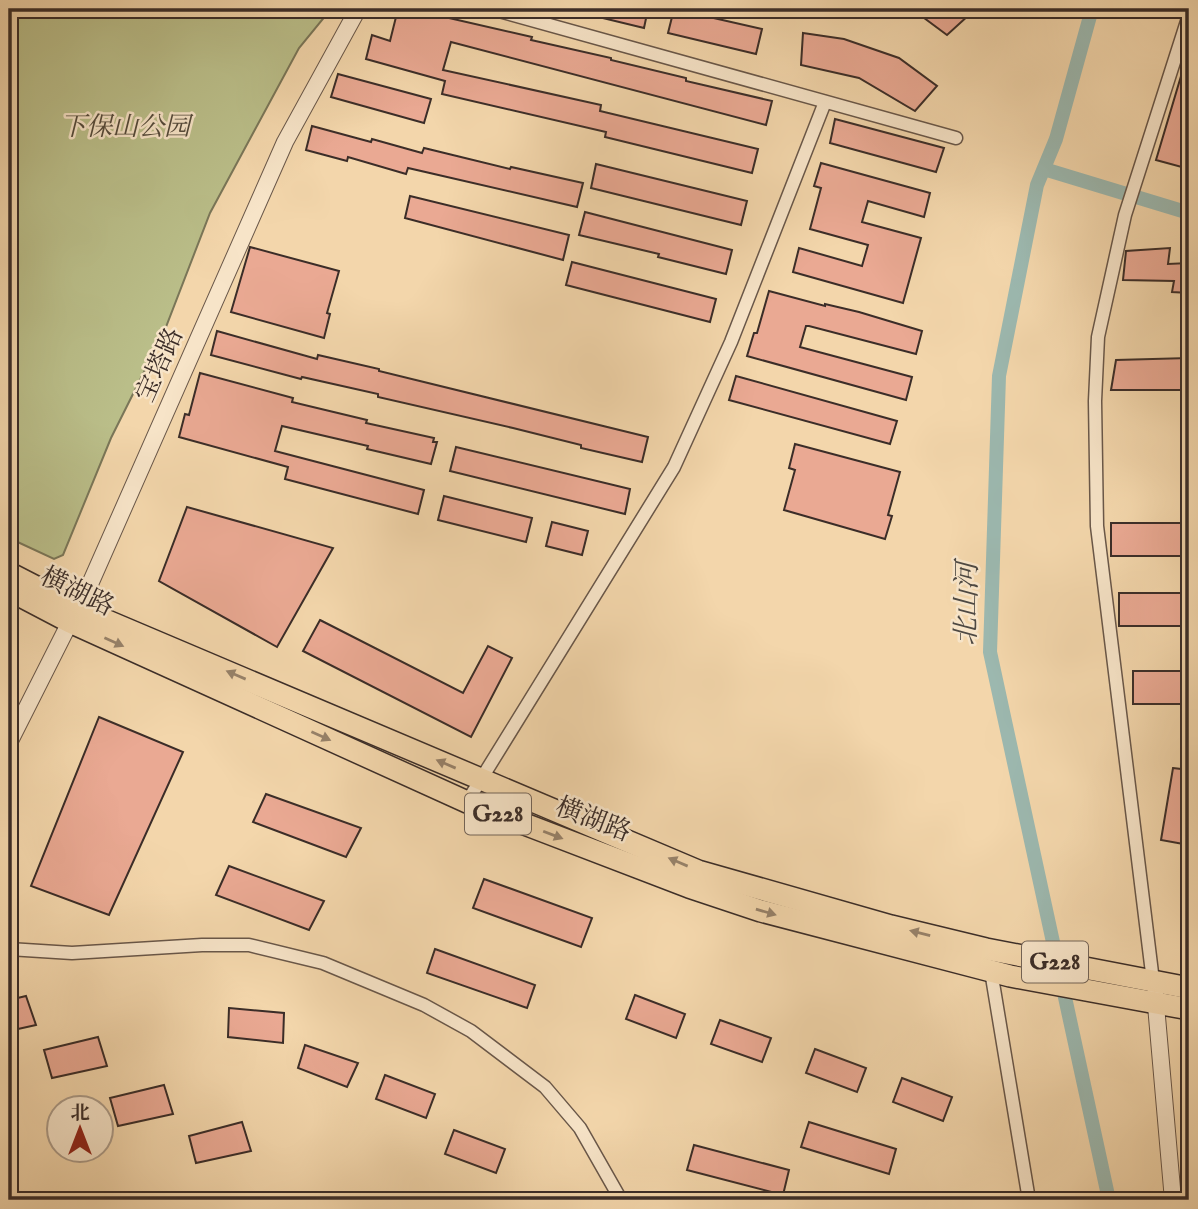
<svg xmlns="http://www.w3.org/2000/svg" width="1198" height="1209" viewBox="0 0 1198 1209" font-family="'IM FELL English','Noto Serif SC',serif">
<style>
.green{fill:#babe89;stroke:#7a7658;stroke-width:2}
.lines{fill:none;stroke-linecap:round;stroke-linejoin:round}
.canal{stroke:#9cb8af;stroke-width:14}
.building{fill:#eaa993;stroke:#3b2d28;stroke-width:2}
.minor-casing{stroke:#695749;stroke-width:15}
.tertiary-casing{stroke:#695749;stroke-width:18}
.trunk-casing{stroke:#3b2d28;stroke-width:24}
.minor{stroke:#f7e4c8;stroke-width:12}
.tertiary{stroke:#f7e4c8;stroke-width:16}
.trunk{stroke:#f3d6ab;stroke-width:21}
.oneway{fill:#97826a}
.labels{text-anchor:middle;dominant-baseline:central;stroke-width:5;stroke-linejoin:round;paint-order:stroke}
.shield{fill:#f7e4c8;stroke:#736458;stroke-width:2}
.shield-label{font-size:24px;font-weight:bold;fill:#3b2d28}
.park-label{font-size:26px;font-style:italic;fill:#544a3b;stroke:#f7e4c8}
.street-label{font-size:26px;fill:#3b2d28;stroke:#f7e4c8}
.water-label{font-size:28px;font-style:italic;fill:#4e4943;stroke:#f7e4c8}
</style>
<rect width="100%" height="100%" fill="#f3d6ab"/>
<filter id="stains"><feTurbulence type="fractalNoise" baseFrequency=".00286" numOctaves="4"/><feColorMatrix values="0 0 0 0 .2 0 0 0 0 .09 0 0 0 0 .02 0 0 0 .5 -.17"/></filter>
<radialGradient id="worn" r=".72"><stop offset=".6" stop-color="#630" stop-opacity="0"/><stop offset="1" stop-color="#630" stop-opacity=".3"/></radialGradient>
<path class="green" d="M9 9H331L299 48 210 213 164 332 111 438 63 555 54 559 9 538Z"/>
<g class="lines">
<g class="canal">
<path d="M1092 9 1056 139 1037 185 999 376 990 652 1109 1200"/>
<path d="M1044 169 1189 213"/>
</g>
</g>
<g class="building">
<path d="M398 9H439L451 12 449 18 532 37 531 40 611 58V60L686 78V81L772 101 766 125 451 42 443 70 601 105 600 111 758 149 752 173 605 137 606 132 442 94 445 81 366 59 372 35 390 41Z"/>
<path d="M582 9H648L644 28 582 13Z"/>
<path d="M674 9 762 29 756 54 668 33Z"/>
<path d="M912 9H964L970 14 947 35Z"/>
<path d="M803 33 844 39 899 58 937 86 915 111 859 78 801 65Z"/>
<path d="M1187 56H1189V169L1156 160Z"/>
<path d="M338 74 431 99 424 123 331 97Z"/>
<path d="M835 119 944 148 936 172 830 143Z"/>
<path d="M312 126 371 142 372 139 422 153 424 148 510 169 511 167 583 183 577 207 408 168 406 174 348 157 347 161 306 150Z"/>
<path d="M821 163 930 193 924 217 868 201 862 222 921 238 903 303 793 272 799 248 862 266 868 245 810 229 821 188 814 186Z"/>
<path d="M596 164 747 201 741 225 591 188Z"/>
<path d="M410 196 569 235 563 260 405 218Z"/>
<path d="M585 212 732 250 726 274 658 257 659 254 579 235Z"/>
<path d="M250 247 339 271 327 313 330 314 324 338 231 312Z"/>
<path d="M1170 248 1168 264 1189 263V293L1172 292 1174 281 1123 280 1126 251Z"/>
<path d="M572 262 716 299 710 322 566 285Z"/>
<path d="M769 291 825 306V304L859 312 922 331 916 354 809 326H806L800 347 912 377 906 400 747 356 754 333H757Z"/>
<path d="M217 331 317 359 318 355 379 369V371L648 437 642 462 581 448V445L513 428 378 397V394L302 377 301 379 211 355Z"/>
<path d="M1189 358V390H1111L1116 360Z"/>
<path d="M200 373 293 398 292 402 367 420 366 423 434 438 433 442H437L431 464 367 449 368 446 282 426 275 451 424 490 418 514 285 479 288 467 179 437 185 414 189 415Z"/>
<path d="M736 376 897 421 890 444 729 400Z"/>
<path d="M795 444 900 472 888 515 892 516 885 539 784 510 795 470 789 468Z"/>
<path d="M456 447 630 489 625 514 450 471Z"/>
<path d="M444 496 532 518 526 542 438 520Z"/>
<path d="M187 507 333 548 277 647 159 581Z"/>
<path d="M552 522 588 531 582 555 546 546Z"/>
<rect x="1111" y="523" width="78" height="33"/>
<rect x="1119" y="593" width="70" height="33"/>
<path d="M320 620 463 693 488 646 512 658 471 737 303 651Z"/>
<rect x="1133" y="671" width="56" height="33"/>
<path d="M99 717 183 752 109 915 31 886Z"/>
<path d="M1173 768 1189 770V845L1161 840Z"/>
<path d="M266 794 361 828 346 857 253 822Z"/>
<path d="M229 866 324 901 309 930 216 895Z"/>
<path d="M484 879 592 918 581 947 473 908Z"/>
<path d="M435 949 535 985 527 1008 427 973Z"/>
<path d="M635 995 685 1014 676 1038 626 1019Z"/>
<path d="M26 996 36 1025 9 1031V1000Z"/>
<path d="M229 1008 284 1013 283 1043 228 1037Z"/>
<path d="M720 1020 771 1038 762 1062 711 1044Z"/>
<path d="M98 1037 107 1066 52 1078 44 1050Z"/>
<path d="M305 1045 358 1063 347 1087 298 1068Z"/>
<path d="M815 1049 866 1068 857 1092 806 1073Z"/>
<path d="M385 1075 435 1094 426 1118 376 1099Z"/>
<path d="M902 1078 952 1097 943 1121 893 1102Z"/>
<path d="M164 1085 173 1114 118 1126 110 1098Z"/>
<path d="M242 1122 251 1151 196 1163 189 1136Z"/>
<path d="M809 1122 896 1149 889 1174 801 1147Z"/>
<path d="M454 1130 505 1149 496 1173 445 1154Z"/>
<path d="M694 1145 789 1170 783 1195 687 1170Z"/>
</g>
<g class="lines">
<defs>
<g id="minor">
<path d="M492 9 956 138"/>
<path d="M467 802 674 467 731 342 825 102"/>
<path d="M9 949 72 953 202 945H249L323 963 424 1005 471 1031 545 1087 580 1128 621 1200"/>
<path d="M991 971 1029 1200"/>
<path d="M1153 981 1097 526 1095 401 1098 337 1125 215 1189 15"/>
</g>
<g id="tertiary">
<path d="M9 743 70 622 79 609 285 142 358 9"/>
<path d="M1155 994 1173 1200"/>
</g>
<g id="trunk">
<path d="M9 573 79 609 698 871 891 926 986 949 1189 988"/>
<path d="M9 590 70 622 467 802 689 887 761 911 1010 976 1189 1009"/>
</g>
</defs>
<use href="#minor" class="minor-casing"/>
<use href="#tertiary" class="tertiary-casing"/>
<use href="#trunk" class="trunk-casing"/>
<use href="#minor" class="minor"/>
<use href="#tertiary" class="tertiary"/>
<use href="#trunk" class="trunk"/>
</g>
<defs><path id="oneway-solid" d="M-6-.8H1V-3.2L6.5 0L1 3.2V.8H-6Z" transform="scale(1.75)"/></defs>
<g class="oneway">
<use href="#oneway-solid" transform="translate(114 642) rotate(24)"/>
<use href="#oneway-solid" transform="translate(236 675) rotate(-157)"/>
<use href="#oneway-solid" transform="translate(321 736) rotate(24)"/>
<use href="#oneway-solid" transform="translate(446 764) rotate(-157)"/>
<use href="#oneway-solid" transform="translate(553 835) rotate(21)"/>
<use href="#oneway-solid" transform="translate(678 862) rotate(-157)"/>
<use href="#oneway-solid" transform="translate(766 912) rotate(16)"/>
<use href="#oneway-solid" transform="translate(920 933) rotate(-166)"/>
</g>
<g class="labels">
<g class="shield">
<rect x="465" y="793.5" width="66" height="41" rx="5"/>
<rect x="1022" y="941.5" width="66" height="41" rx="5"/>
</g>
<g class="shield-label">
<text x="498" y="814">G228</text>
<text x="1055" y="962">G228</text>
</g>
<g class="park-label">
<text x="125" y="127">下保山公园</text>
</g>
<g class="street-label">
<text transform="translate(160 365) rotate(-66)">宝塔路</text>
<text transform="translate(77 592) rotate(26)">横湖路</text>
<text transform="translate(593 820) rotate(21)">横湖路</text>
</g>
<g class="water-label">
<text transform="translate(968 604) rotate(-89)">北山河</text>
</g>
</g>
<rect width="1198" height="1209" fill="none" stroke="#f3d6ab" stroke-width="35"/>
<rect x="10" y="10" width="1177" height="1188" fill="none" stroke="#3b2d28" stroke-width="3.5"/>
<rect x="18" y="18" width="1163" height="1174" fill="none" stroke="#3b2d28" stroke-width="2"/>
<g transform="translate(80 1129)"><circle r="33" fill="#f7e4c8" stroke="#ac9b88" stroke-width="2"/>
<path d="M0-5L12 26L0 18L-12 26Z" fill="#8f2418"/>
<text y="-10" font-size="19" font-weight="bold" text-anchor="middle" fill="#3b2d28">北</text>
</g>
<rect width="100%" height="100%" filter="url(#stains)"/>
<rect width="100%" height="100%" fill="url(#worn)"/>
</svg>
